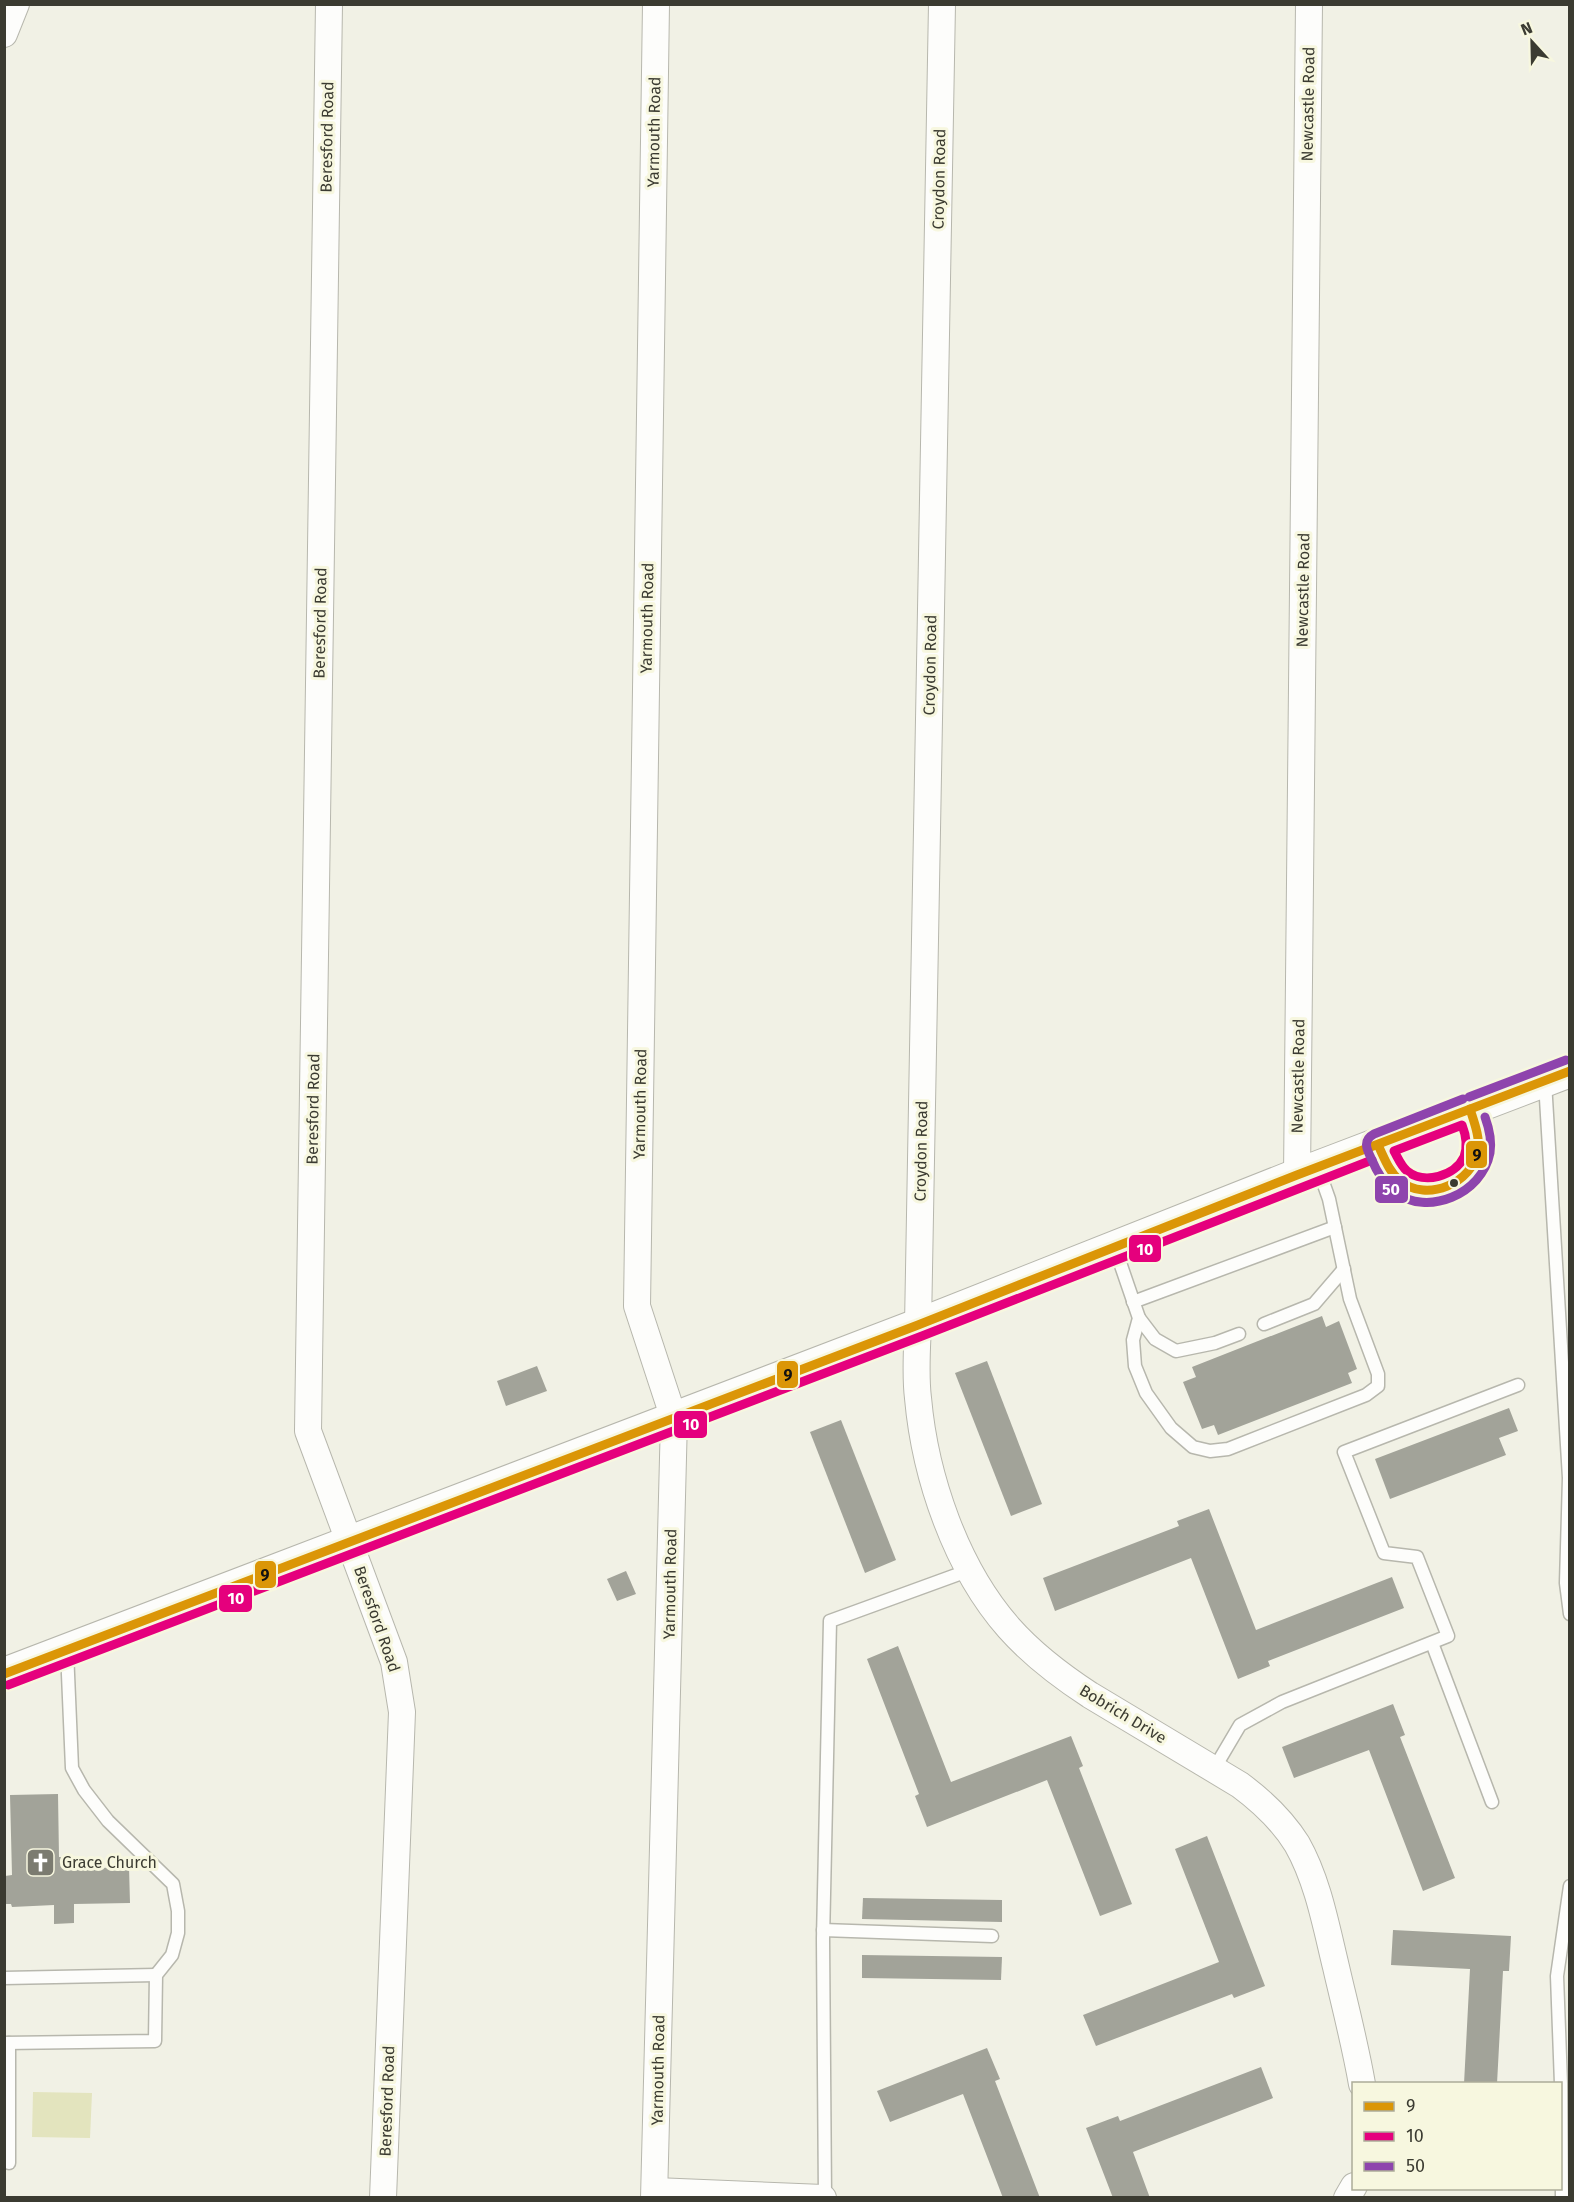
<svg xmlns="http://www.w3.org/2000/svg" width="1574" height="2202" viewBox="0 0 1574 2202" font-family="'Fira Sans',sans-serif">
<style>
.green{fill:#e3e4be}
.building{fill:#a2a399}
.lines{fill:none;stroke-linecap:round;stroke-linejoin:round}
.service-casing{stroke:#b7b7ad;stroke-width:15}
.minor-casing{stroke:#b7b7ad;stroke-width:28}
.tertiary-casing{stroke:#b7b7ad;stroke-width:34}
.service{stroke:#fdfdfb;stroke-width:12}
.minor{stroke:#fdfdfb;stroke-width:26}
.tertiary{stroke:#fdfdfb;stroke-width:32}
.bus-1-casing{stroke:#f7f7df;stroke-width:14}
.bus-2-casing{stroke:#f7f7df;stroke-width:14}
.bus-3-casing{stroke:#f7f7df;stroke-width:14}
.bus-1{stroke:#db9607;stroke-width:9}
.bus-2{stroke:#e5007d;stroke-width:9}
.bus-3{stroke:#8e44ad;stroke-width:9}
.bus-dot{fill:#3b3b31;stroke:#f7f7df;stroke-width:2}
.labels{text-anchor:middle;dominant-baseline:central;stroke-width:6;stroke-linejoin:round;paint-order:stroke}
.street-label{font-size:16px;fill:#3b3b31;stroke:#f7f7df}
.poi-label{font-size:16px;fill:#3b3b31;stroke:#f7f7df;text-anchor:start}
.line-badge{stroke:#f7f7df;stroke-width:2}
.badge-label{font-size:16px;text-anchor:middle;font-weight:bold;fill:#fff}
.pale-badge-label{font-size:16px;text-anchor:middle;font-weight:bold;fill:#111}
</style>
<rect width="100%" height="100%" fill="#f1f1e5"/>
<path class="green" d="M33 2092 92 2093 90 2138 32 2137Z"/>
<g class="building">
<path d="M1322 1316 1326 1327 1339 1321 1357 1369 1348 1373 1352 1383 1218 1435 1214 1425 1202 1429 1183 1382 1196 1377 1192 1367Z"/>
<path d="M987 1361 1042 1504 1011 1516 955 1373Z"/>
<path d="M537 1366 547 1391 506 1406 497 1381Z"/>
<path d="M1509 1408 1518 1431 1499 1438 1506 1455 1390 1499 1375 1459Z"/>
<path d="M841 1420 896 1560 865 1573 810 1432Z"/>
<path d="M1209 1509 1256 1630 1392 1577 1404 1608 1268 1661 1270 1666 1238 1679 1191 1558 1055 1611 1043 1578 1179 1526 1177 1521Z"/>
<path d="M626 1571 636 1594 617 1601 607 1579Z"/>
<path d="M898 1646 951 1782 1071 1736 1083 1766 1079 1768 1132 1904 1100 1916 1047 1780 927 1827 915 1796 919 1794 867 1659Z"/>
<path d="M1393 1704 1405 1735 1400 1737 1455 1878 1423 1891 1369 1750 1294 1778 1282 1747Z"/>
<path d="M58 1794 59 1857H69L70 1869 129 1867 130 1903 74 1904V1923L54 1924V1905L12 1907 11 1904H5V1876L12 1875 10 1795Z"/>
<path d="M1207 1836 1265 1986 1234 1998 1232 1994 1096 2046 1083 2015 1219 1962 1175 1849Z"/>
<path d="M863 1898 1002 1900V1922L862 1919Z"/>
<path d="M1393 1930 1511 1936 1509 1971H1503L1497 2084H1464L1470 1969 1391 1965Z"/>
<path d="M862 1955 1002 1957 1001 1980 862 1978Z"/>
<path d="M987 2048 1000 2079 995 2081 1040 2198H1003L963 2094 890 2122 877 2091Z"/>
<path d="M1261 2067 1273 2098 1133 2152 1150 2198H1113L1086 2128 1118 2116 1120 2121Z"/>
</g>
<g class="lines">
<defs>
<g id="service">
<path d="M1545 1082 1569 1478 1566 1583 1570 1614"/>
<path d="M1379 1146C1385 1158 1389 1173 1400 1182 1426 1203 1473 1182 1478 1150 1480 1137 1474 1121 1470 1109"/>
<path d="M1115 1248 1139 1318 1133 1340 1135 1366 1146 1393 1171 1428 1193 1447 1210 1451 1228 1449 1366 1395 1378 1386V1374L1350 1299 1329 1199 1318 1168"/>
<path d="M1133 1302 1335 1227"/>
<path d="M1139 1318 1155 1339 1176 1351 1215 1343 1239 1334"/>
<path d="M1264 1324 1314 1304 1344 1269"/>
<path d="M1432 1643 1492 1802"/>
<path d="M1214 1769 1240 1725 1282 1702 1448 1636 1417 1557 1384 1553 1344 1452 1518 1385"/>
<path d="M823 1930 992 1936"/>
<path d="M4 1978 156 1975"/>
<path d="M4 2043 155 2041 156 1975 172 1955 178 1933V1911L173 1884 108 1821 84 1790 72 1768 67 1651"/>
<path d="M9 2163V2043"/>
<path d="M825 2198 823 1939 830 1621 970 1570"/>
<path d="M1562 2198 1561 2084 1557 1976 1570 1886"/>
</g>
<g id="minor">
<path d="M329 4 308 1431 394 1662 402 1712 383 2198"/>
<path d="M942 4 918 1325C917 1349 915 1374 918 1398 925 1477 956 1568 1009 1628 1032 1654 1061 1676 1090 1695L1240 1785C1263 1802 1282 1820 1297 1844 1318 1881 1326 1926 1336 1967 1345 2006 1355 2044 1362 2084"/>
<path d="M4 34 16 4"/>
<path d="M1297 1175 1309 4"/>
<path d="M655 2191 823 2198"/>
<path d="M654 2198 674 1419 637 1306 656 4"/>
<path d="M1347 2198 1354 2186"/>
</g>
<path id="tertiary" d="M4 1674 918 1325 1297 1175 1570 1071"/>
</defs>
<use href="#service" class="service-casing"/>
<use href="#minor" class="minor-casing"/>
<use href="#tertiary" class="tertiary-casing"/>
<use href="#service" class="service"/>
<use href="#minor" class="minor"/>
<use href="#tertiary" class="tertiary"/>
<defs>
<g id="bus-1">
<path d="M1378 1145C1384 1157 1389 1172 1400 1181 1427 1203 1473 1183 1478 1150 1480 1137 1474 1122 1470 1109"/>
<path d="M4 1674 918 1325 1297 1175 1570 1071"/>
</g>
<g id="bus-2">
<path d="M1462 1125C1466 1135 1468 1146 1464 1157 1455 1176 1424 1185 1407 1171 1401 1166 1398 1158 1394 1151Z"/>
<path d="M8 1685 922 1336 1372 1160"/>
</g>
<g id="bus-3">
<path d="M1469 1097 1566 1060"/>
<path d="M1463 1099 1374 1134C1363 1140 1366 1148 1371 1158 1376 1170 1383 1183 1394 1192 1428 1217 1482 1194 1490 1153 1492 1141 1489 1128 1485 1117"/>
</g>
</defs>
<use href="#bus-1" class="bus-1-casing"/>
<use href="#bus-2" class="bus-2-casing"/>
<use href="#bus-3" class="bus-3-casing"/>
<use href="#bus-1" class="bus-1"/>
<use href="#bus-2" class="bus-2"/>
<use href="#bus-3" class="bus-3"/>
</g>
<defs>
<symbol id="church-square" viewBox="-11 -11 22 22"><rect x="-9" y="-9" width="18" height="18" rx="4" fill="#7b7b70" stroke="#f7f7df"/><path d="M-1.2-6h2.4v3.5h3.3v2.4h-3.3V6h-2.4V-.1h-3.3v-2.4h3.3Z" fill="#fff"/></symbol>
</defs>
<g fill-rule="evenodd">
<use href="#church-square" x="24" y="1846" width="33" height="33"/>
</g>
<circle class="bus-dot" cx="1454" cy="1183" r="5"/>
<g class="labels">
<g class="street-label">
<text transform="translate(1308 104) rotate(-89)">Newcastle Road</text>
<text transform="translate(654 132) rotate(-89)">Yarmouth Road</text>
<text transform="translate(327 137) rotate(-89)">Beresford Road</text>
<text transform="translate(939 179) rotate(-89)">Croydon Road</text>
<text transform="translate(1303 590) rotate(-89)">Newcastle Road</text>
<text transform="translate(647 618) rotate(-89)">Yarmouth Road</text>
<text transform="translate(320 623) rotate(-89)">Beresford Road</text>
<text transform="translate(930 665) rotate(-89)">Croydon Road</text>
<text transform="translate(1298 1076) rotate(-89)">Newcastle Road</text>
<text transform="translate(640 1104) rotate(-89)">Yarmouth Road</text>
<text transform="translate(313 1109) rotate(-89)">Beresford Road</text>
<text transform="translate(921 1151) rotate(-89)">Croydon Road</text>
<text transform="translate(670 1584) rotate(-89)">Yarmouth Road</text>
<text transform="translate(377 1619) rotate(71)">Beresford Road</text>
<text transform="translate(1123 1714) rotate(31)">Bobrich Drive</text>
<text transform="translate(658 2070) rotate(-89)">Yarmouth Road</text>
<text transform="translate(387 2101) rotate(-88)">Beresford Road</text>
</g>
<g class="poi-label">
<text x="62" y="1862">Grace Church</text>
</g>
</g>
<g class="line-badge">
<rect x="1465" y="1140" width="23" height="29" rx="6" fill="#db9607"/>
<rect x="1374" y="1175" width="35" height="29" rx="6" fill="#8e44ad"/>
<rect x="1128" y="1234" width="34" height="29" rx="6" fill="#e5007d"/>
<rect x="776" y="1360" width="23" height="29" rx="6" fill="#db9607"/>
<rect x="673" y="1410" width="35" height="29" rx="6" fill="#e5007d"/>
<rect x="254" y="1560" width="23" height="29" rx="6" fill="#db9607"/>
<rect x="218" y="1584" width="35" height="29" rx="6" fill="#e5007d"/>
</g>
<g class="badge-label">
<text x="1391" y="1195">50</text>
<text x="1145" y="1255">10</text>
<text x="691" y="1430">10</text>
<text x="236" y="1604">10</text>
</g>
<g class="pale-badge-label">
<text x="1477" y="1160">9</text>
<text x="788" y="1380">9</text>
<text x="265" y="1580">9</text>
</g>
<rect width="1574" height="2202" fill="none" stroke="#3b3b31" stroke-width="12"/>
<rect x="1352" y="2082" width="210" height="108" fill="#f7f7df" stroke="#acac99" stroke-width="1.5"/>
<rect x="1364" y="2102" width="30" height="9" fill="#db9607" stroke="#acac99" stroke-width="1.5"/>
<text x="1406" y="2112" font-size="18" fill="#3b3b31">9</text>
<rect x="1364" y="2132" width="30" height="9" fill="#e5007d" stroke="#acac99" stroke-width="1.5"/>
<text x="1406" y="2142" font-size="18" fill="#3b3b31">10</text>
<rect x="1364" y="2162" width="30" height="9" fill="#8e44ad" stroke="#acac99" stroke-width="1.5"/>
<text x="1406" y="2172" font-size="18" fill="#3b3b31">50</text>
<g transform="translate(1532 42) rotate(338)" stroke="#f7f7df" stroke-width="4.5" paint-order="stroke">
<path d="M0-4.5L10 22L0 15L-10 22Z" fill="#3b3b31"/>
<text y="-9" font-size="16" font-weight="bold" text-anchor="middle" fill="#3b3b31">N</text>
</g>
</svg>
